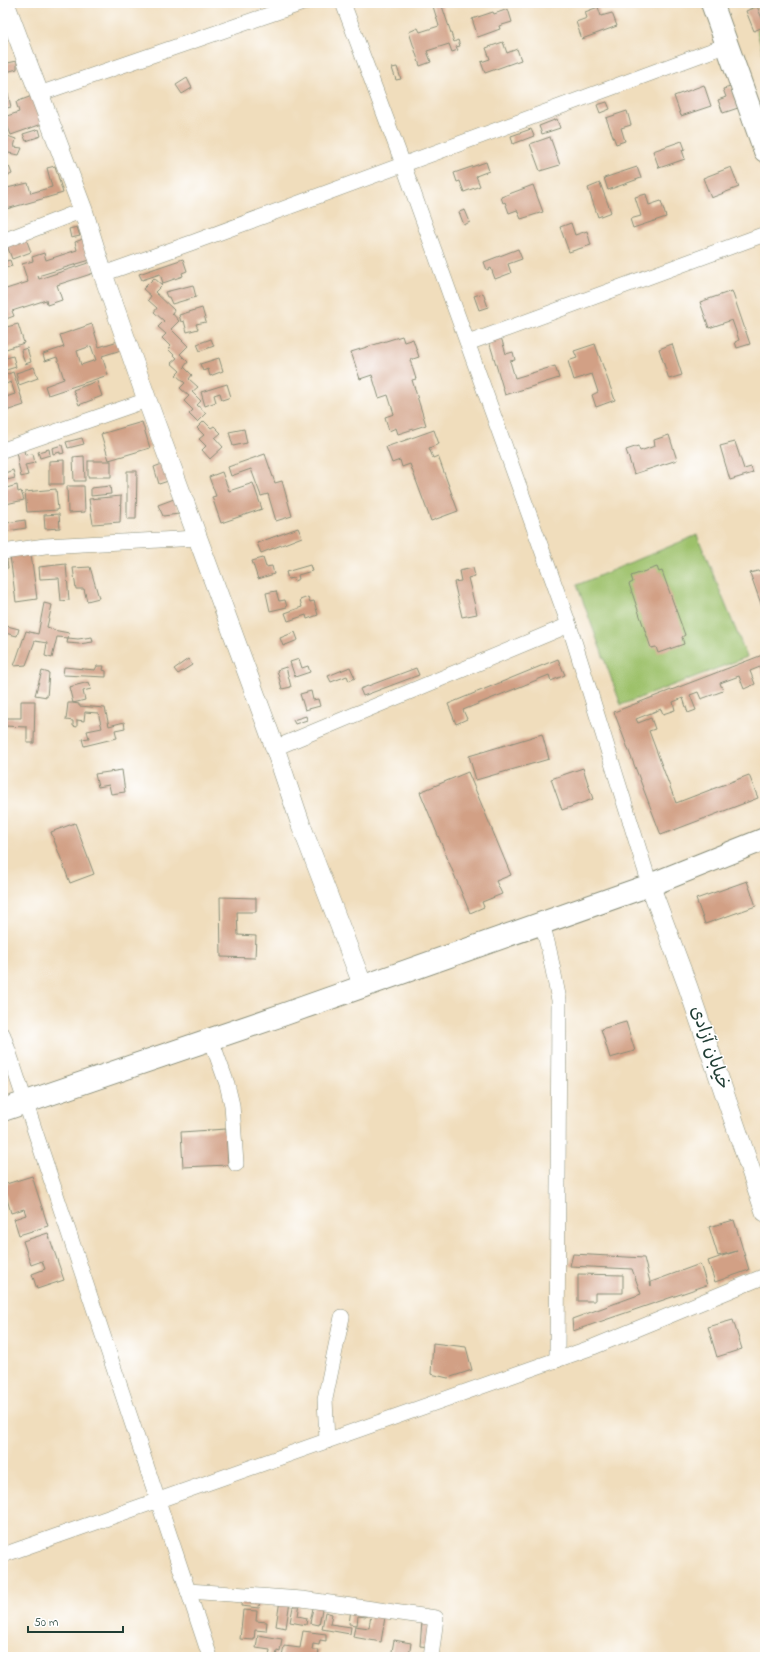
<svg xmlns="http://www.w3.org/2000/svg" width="768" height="1660" viewBox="0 0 768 1660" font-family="'Indie Flower','Playpen Sans Arabic',sans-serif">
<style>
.green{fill:#9dc16b;stroke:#5e7f50}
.building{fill:#d2a085;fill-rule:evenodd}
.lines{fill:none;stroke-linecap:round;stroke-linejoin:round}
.minor-casing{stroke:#888d78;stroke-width:16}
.tertiary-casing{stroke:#888d78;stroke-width:20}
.trunk-casing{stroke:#888d78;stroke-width:24}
.minor{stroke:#fff;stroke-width:15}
.tertiary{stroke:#fff;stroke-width:19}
.trunk{stroke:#fff;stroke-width:22}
.labels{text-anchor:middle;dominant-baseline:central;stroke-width:3;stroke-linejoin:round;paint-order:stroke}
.street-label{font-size:18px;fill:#1f3d34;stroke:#fff}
</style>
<rect width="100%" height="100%" fill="#fff"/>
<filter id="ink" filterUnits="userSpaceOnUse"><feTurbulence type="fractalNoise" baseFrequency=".025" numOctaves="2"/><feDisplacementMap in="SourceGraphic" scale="8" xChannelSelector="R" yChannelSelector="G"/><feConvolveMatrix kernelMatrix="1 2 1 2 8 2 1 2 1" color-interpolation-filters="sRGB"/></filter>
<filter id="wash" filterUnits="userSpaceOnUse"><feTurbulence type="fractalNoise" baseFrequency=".012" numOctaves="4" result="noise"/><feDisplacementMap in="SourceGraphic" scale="16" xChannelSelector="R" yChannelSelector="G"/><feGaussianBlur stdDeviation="0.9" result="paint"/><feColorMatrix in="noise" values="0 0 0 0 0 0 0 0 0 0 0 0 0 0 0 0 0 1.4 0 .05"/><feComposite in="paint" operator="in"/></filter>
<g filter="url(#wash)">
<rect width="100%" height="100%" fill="#f0ddbc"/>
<g class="green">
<path d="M749 3H765V60Z"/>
<path d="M697 535 747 657 621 705 577 585Z"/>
</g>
<g id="blocks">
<g class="building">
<path d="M432 3H441L454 42 458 40 460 46 456 47 458 50 452 52 449 44 427 51 431 62 420 66 409 32 418 28 420 32 439 26Z"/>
<path d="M757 6 765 26 754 31 746 11Z"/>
<path d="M598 7 601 16 612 13 617 26 582 39 576 22 587 18 585 12Z"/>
<path d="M508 9 512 22 499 26 500 29 478 37 472 19 493 12 494 14Z"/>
<path d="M503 42 507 53 517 49 521 60 485 73 481 62 490 59 486 48Z"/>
<path d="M17 61V69L3 73V64Z"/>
<path d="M397 67 401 79 396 80 392 68Z"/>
<path d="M187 78 192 88 182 94 176 85Z"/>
<path d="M704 85 711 106 681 116 674 96Z"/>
<path d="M731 87 738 108 723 113 718 100 726 97 723 89Z"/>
<path d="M8 94 11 107 3 109V96Z"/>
<path d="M32 96 42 124 11 135 4 117 19 112 16 102Z"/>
<path d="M607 102 610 109 600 113 597 105Z"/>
<path d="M627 111 631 125 621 128 625 141 616 144 606 118Z"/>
<path d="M557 119 560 128 542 134 539 126Z"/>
<path d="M39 129 41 136 26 141 23 134Z"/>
<path d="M531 129 534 136 513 144 511 136Z"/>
<path d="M5 135 16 139 14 147 22 148 19 155 3 152V142H4Z"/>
<path d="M550 137 560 165 540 171 530 144Z"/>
<path d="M682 141 685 149 682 150 685 159 659 168 653 151Z"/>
<path d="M486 162 489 171 476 176 480 186 464 192 460 181 457 182 454 173Z"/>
<path d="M9 166 12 174 3 178V168Z"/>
<path d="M55 166 63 193 3 210V189L28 183 31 193 52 187 47 168Z"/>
<path d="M637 167 641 178 608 190 604 178Z"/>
<path d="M731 167 739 187 711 198 703 178Z"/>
<path d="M600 183 611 212 598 217 588 188Z"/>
<path d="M533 185 543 212 521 219 517 210 509 213 505 202 503 203 501 197Z"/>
<path d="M646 194 649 205 661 201 666 217 633 228 630 219 641 216 635 197Z"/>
<path d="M465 210 470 222 464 225 459 212Z"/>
<path d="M571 223 575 235 587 231 591 245 569 252 560 227Z"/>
<path d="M77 227 80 236 71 238 69 229Z"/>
<path d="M25 236 31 252 12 259 6 243Z"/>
<path d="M83 239 90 260 38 276 39 279 91 262 94 273 57 285 62 300 47 305 46 300 12 311 14 316 6 319 3 308V290L28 282 22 264 33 261 32 257 44 253 46 260 77 250 75 242Z"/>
<path d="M518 249 522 259 508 264 511 273 495 279 491 268 487 270 484 262Z"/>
<path d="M183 259 187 271 182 273 183 276 163 283 160 274 142 280 139 274Z"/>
<path d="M10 260 12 266 3 269V262Z"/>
<path d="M154 278 162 285 155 292 174 310 172 313 179 321 171 329 188 346 180 354 188 362 184 367 192 375 189 379 198 387 192 392 201 401 197 405 206 413 197 422 189 414 193 410 184 401 189 396 180 388 185 383 176 375 180 371 171 363 177 358 168 349 171 347 162 338 166 334 158 327 164 321 154 312 157 308 148 300 151 296 143 289Z"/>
<path d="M193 285 196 297 172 304 169 297H167L165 292Z"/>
<path d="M732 291 750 344 737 348 735 342 739 340 732 320 709 328 700 302Z"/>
<path d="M483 293 488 307 479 310 474 296Z"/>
<path d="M202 308 206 322 196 324 198 329 187 332 184 321 181 322 179 315Z"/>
<path d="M18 324 24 343 3 350V328Z"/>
<path d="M92 324 99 347 118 341 121 350 102 356 108 375 48 395 45 386 64 379 57 357 45 361 43 354 64 347 60 335ZM91 346 96 360 81 365 77 351Z"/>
<path d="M402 336 404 342 413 339 419 357 410 360 416 379 412 380 426 425 398 434 396 428 389 431 385 417 394 414 388 395 379 398 372 375 360 379 351 352Z"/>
<path d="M501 337 506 354 513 352 515 360 510 361 515 378 555 366 559 378 505 395 489 341Z"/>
<path d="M211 339 214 346 200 351 197 344Z"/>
<path d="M595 344 615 400 596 407 592 395 598 392 592 374 574 380 568 361 577 358 574 351Z"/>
<path d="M672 344 682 375 669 379 659 349Z"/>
<path d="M27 348 31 362 25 364 21 350Z"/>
<path d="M13 356 16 367 3 371V359Z"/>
<path d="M219 358 223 371 210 376 208 369 203 371 200 364Z"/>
<path d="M34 367 38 378 19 385 16 373Z"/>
<path d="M13 372 24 405 3 412V398L15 394 11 382 3 385V376Z"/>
<path d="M97 381 102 396 79 405 73 390Z"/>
<path d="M227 384 231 397 222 400 220 393 214 395 216 402 205 406 201 392Z"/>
<path d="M204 421 211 428 214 426 221 433 215 438 223 447 210 459 202 450 206 446 199 439 204 435 197 428Z"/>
<path d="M142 422 150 448 109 460 101 434Z"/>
<path d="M244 429 247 443 233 446 229 432Z"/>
<path d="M434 430 439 444 429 448 433 458 438 456 458 511 431 521 410 464 402 467 400 460 392 463 386 447Z"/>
<path d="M669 435 677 460 634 474 626 450 638 446 640 451 655 446 654 440Z"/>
<path d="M82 438 84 444 68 448 66 442Z"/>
<path d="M735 442 744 469 751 467 753 473 730 480 720 446Z"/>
<path d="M62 445 64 453 60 454V452L53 454 52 448Z"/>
<path d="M49 449 50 455 40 458 38 452Z"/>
<path d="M24 450 25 455 33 454 35 463 25 465 28 475 21 477 16 452Z"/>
<path d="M265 454 275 483 282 481 292 516 276 521 268 494 261 496 251 469 231 476 228 467Z"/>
<path d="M84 456 85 481H74L73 457Z"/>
<path d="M64 460V484H49V461Z"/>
<rect x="88" y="461" width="23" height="16"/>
<path d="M162 464 168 481 159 484 154 467Z"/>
<path d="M13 470 15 478 7 480 5 473Z"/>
<path d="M127 471H137L136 519H127Z"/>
<path d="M222 472 229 491 253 483 262 509 221 523 212 497 216 496 209 477Z"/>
<path d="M17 485 18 492 21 491 24 500 6 504 3 496V489Z"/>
<path d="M67 486H84L85 512 68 513Z"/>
<path d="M110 486 111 494 91 496V488Z"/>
<path d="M56 489 58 510 27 512 25 492Z"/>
<path d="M121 496 120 522 93 524 89 499Z"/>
<path d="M174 499 179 514 163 516 158 505Z"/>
<path d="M59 514 60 528 45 529 44 515Z"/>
<path d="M25 520 26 528 8 531 7 523Z"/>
<path d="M298 528 302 537 261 553 257 543Z"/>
<path d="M6 554 8 568 3 569V555Z"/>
<path d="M31 554 37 599 16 602 10 556Z"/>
<path d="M263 558 266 567 272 566 274 574 258 579 252 561Z"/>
<path d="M66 564 69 600 61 601 59 578 40 579 39 567Z"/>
<path d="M310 565 312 571 298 575 299 579 294 581 293 578 288 579 286 572Z"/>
<path d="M90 567 99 598 87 601 84 589H76L73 568Z"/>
<path d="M657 567 659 572 662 571 685 635 682 637 684 644 658 653 656 647 651 648 629 584 633 582 631 576Z"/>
<path d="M473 568 475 576 468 578 477 614 462 617 454 582 461 581 459 571Z"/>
<path d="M765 569V615L750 573Z"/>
<path d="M276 591 279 601 285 600 287 607 270 611 266 593Z"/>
<path d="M308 597 310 602 314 601 318 615 307 619 306 615 288 621 285 613 302 607 300 600Z"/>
<path d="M44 603 52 605 47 627 53 629V630L69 633 68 638 78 639 92 637 93 642 79 644 67 643 68 638 57 637 52 658 45 656 47 643 35 641 26 665 14 666 26 631 38 634Z"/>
<path d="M7 626 19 629 17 636 5 633Z"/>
<path d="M295 632 298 640 283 646 280 638Z"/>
<path d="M765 654V681L760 667 750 671 755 684 744 689 739 676 720 683 723 691 701 699 698 692 690 695 696 710 688 713 683 698 673 702 675 710 663 714 661 709 636 719 638 723 651 718 655 729 649 731 676 803 749 775 758 798 661 835 614 712Z"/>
<path d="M188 659 192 665 178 674 174 669Z"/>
<path d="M299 659 302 668 308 666 310 672 295 677 290 662Z"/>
<path d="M558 659 565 675 551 681 549 675 463 710 467 719 456 724 448 704Z"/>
<path d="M97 666H104L103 670 106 671V677L63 675 64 667 95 670Z"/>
<path d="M286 667 291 687 282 689 277 670Z"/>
<path d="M350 667 355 678 349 681 347 676 331 682 328 676Z"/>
<path d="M416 668 419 675 363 696 360 689Z"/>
<path d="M42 671 49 673 47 697 35 695Z"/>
<path d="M89 682 91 689 83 691 85 700 73 703 79 704V706L105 708 109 726 124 722 125 728 115 730 117 738 84 746 82 739 89 738 87 731 102 728 98 713 85 712 84 721 77 720V727L73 726V721L66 720 68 703H73L69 687Z"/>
<path d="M311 691 313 700 318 699 320 706 305 710 300 694Z"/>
<path d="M21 701H35L34 743H27V727L3 726V718H21Z"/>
<path d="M306 716 307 720 295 724 293 720Z"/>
<path d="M542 734 549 759 476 780 469 756Z"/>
<path d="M583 768 593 799 562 810 551 779Z"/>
<path d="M122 770 125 792 111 794 109 785 98 787 95 774Z"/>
<path d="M468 772 511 875 496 881 502 894 482 902 484 907 470 913 420 792Z"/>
<path d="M75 823 94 874 70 883 51 832Z"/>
<path d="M747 881 756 906 705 924 696 899Z"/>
<path d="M220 897 256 898V912H237L238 935 256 936 255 958 221 957Z"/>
<path d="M626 1022 635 1051 610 1058 601 1029Z"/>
<path d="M226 1129 228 1165 183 1167 181 1132Z"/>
<path d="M32 1176 48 1226 19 1235 14 1219 26 1215 24 1209 11 1213 3 1185Z"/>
<path d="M734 1220 749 1270 715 1282 708 1261 737 1251 718 1256 709 1227Z"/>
<path d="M48 1233 64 1280 37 1289 32 1274 45 1269 42 1261 31 1265 23 1241Z"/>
<path d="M573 1254 644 1258 651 1286V1282L700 1264 707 1285 573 1331 572 1319 641 1294 632 1269 570 1266Z"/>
<path d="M578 1274 623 1275V1293H595V1301H578Z"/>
<path d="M733 1320 742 1349 717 1357 708 1327Z"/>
<path d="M433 1343 466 1347 472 1370 448 1378 431 1374Z"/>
<path d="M242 1597 260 1599 259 1608 241 1606Z"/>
<path d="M280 1600 290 1601 286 1628 276 1626Z"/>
<path d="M294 1602 300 1603 298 1616 307 1618 306 1625 290 1622Z"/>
<path d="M314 1603 323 1604 319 1625 310 1623Z"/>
<path d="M351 1609 367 1611 366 1617 358 1616 357 1625 349 1624Z"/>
<path d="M243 1610 257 1611 256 1621 267 1622 266 1631 255 1630 254 1640 240 1639Z"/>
<path d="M325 1612 332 1614 330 1624 351 1627 350 1634 322 1629Z"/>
<path d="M371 1615 385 1617 381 1642 353 1637 355 1626 369 1628Z"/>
<path d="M422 1621 432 1622 429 1647 420 1646Z"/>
<path d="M303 1631 326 1634V1641L320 1640 319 1645 313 1644 312 1650H319L318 1657H282L284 1646 300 1648Z"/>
<path d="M258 1635 282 1639 280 1652 277 1651 276 1657H269L270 1650 256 1648Z"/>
<path d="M394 1640 411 1643 409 1657H391Z"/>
</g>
</g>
</g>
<g filter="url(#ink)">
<use href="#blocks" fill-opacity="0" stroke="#888d78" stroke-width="1"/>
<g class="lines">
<defs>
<g id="minor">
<path d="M343 3 403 164 569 625 650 885"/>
<path d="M39 94 303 3"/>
<path d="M3 241 83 210"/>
<path d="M103 274 191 243 727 45"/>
<path d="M468 343 765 234"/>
<path d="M3 450 147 400"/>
<path d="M3 552 45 546 198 538"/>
<path d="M275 748 569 625"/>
<path d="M542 923 549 950 559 1000 557 1360"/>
<path d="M3 1035 210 1657"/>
<path d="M211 1039 227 1084 232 1105 236 1164"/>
<path d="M327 1441 325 1399 342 1317"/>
<path d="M3 1555 593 1347 765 1276"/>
<path d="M188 1591 302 1599 436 1618 431 1657"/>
</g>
<g id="tertiary">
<path d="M5 3 83 210 103 274 147 400 275 748 301 825 363 986"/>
<path d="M650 885 688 987 765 1212"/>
</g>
<g id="trunk">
<path d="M712 3 765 151"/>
<path d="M3 1110 285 1014 650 885 765 839"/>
</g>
</defs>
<use href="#minor" class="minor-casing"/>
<use href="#tertiary" class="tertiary-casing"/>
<use href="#trunk" class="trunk-casing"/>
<use href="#minor" class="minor"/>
<use href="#tertiary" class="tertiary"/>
<use href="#trunk" class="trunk"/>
</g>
</g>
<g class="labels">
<g class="street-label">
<text transform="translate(709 1048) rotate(71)">خیابان آزادی</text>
</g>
</g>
<rect width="768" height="1660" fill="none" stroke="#fff" stroke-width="16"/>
<path d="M28 1626v6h95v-6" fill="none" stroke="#1f3d34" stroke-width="2"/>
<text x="34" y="1626" font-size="12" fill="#1f3d34" stroke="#ffffff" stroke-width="3" paint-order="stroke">50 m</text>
</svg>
